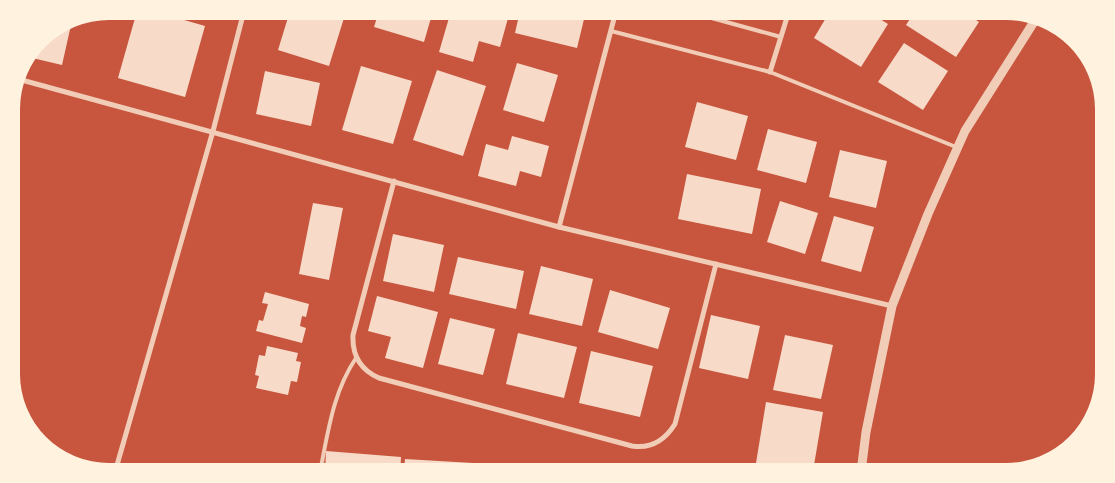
<svg xmlns="http://www.w3.org/2000/svg" width="1115" height="483" viewBox="0 0 1115 483" font-family="Arial,sans-serif">
<style>
.building{fill:#f7dbc8}
.lines{fill:none;stroke-linecap:round;stroke-linejoin:round}
.service{stroke:#f1ccb7;stroke-width:4}
.minor{stroke:#f1ccb7;stroke-width:5}
.tertiary{stroke:#f1ccb7;stroke-width:9}
</style>
<rect width="100%" height="100%" fill="#c8553d"/>
<g class="building">
<path d="M137 11H153L205 26 185 97 118 78Z"/>
<path d="M290 11H320L344 18 329 66 278 50Z"/>
<path d="M379 11H433L424 42 374 27Z"/>
<path d="M451 11H510L500 47 479 41 473 62 439 52Z"/>
<path d="M520 11H586L577 48 515 33Z"/>
<path d="M830 11H867L888 24 861 67 814 38Z"/>
<path d="M915 11H962L979 22 956 57 906 25Z"/>
<path d="M71 25 62 65 28 57 44 36Z"/>
<path d="M904 43 948 71 923 110 878 82Z"/>
<path d="M517 63 558 75 544 122 503 110Z"/>
<path d="M361 66 412 81 393 144 342 130Z"/>
<path d="M437 70 486 86 463 156 413 140Z"/>
<path d="M265 71 320 83 311 126 256 114Z"/>
<path d="M697 102 748 116 736 160 685 147Z"/>
<path d="M768 129 817 142 806 183 757 170Z"/>
<path d="M512 136 549 146 541 177 520 171 516 186 478 176 486 144 508 150Z"/>
<path d="M840 150 887 161 876 208 829 197Z"/>
<path d="M687 174 761 189 752 234 678 219Z"/>
<path d="M780 201 818 213 805 254 767 242Z"/>
<path d="M313 203 343 208 329 280 299 274Z"/>
<path d="M834 216 874 227 861 272 821 261Z"/>
<path d="M393 234 444 245 434 292 383 281Z"/>
<path d="M458 257 524 271 516 309 449 294Z"/>
<path d="M541 266 593 279 582 326 529 314Z"/>
<path d="M610 290 670 308 658 349 598 332Z"/>
<path d="M265 292 309 304 306 317 302 316 300 326 306 328 302 343 256 331 259 320 263 321 268 304 262 303Z"/>
<path d="M377 296 438 312 423 368 385 358 391 337 368 331Z"/>
<path d="M711 315 760 326 748 379 699 368Z"/>
<path d="M450 318 495 329 483 375 438 364Z"/>
<path d="M518 333 577 347 564 398 506 384Z"/>
<path d="M785 335 833 345 821 399 773 390Z"/>
<path d="M267 346 298 353 296 361 301 362 297 382 291 381 288 395 256 388 259 376 255 375 259 355 265 356Z"/>
<path d="M591 351 653 366 640 417 579 403Z"/>
<path d="M766 402 823 412 813 471 756 463Z"/>
<path d="M326 451 401 457 400 472H325Z"/>
<path d="M405 459 473 463V472H404Z"/>
</g>
<g class="lines">
<g class="service">
<path d="M686 11 781 37"/>
<path d="M611 31 770 72 956 147"/>
<path d="M320 472C328 432 333 392 356 358"/>
</g>
<g class="minor">
<path d="M770 72 789 11"/>
<path d="M18 79 559 227 892 306"/>
<path d="M394 181 353 335C352 355 361 370 379 378L632 446C651 449 665 440 675 424L716 264"/>
<path d="M559 227 616 11"/>
<path d="M115 472 213 131 244 11"/>
</g>
<path class="tertiary" d="M861 472 866 432 892 306 928 214 965 131 1037 17"/>
</g>
<path d="M0 0H1115V483H0ZM109 20H1006A89 89 0 0 1 1095 109V374A89 89 0 0 1 1006 463H109A89 89 0 0 1 20 374V109A89 89 0 0 1 109 20Z" fill="#fff3e0" fill-rule="evenodd"/>
</svg>
